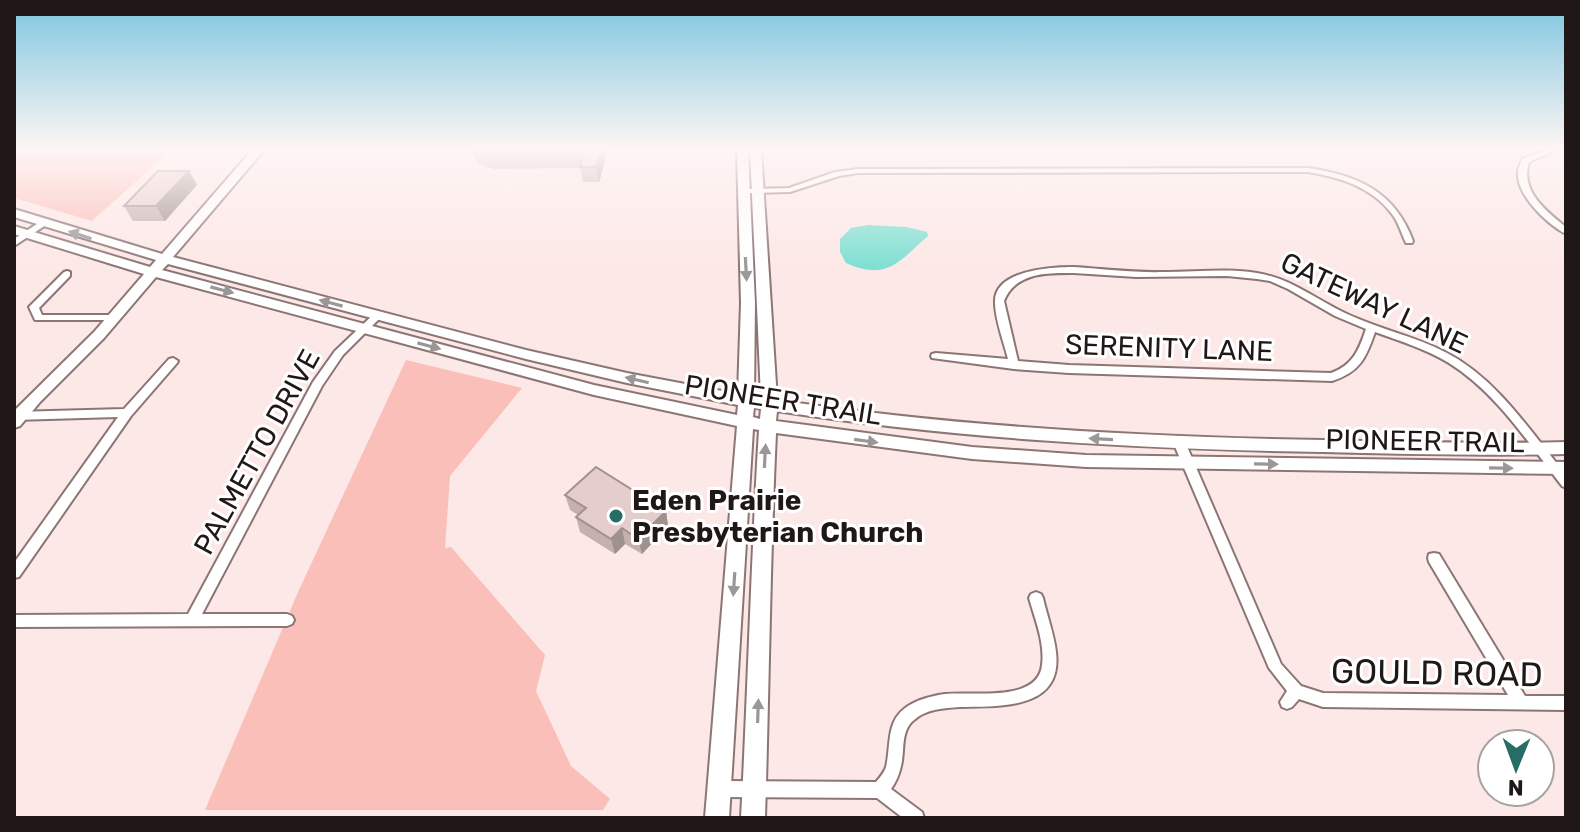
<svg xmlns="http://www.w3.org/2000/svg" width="1580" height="832" viewBox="0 0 1580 832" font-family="Rubik,sans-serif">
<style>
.green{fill:#fbbfba}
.water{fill:#80e0d3}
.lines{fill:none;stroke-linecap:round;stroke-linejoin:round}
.minor-casing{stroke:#8c7674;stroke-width:4}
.secondary-casing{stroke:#8c7674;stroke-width:4}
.minor{fill:#fff;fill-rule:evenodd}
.secondary{fill:#fff;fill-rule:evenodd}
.wall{fill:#c5b0af}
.shaded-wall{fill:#a0908e}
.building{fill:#e5cdcb;stroke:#a0908e;stroke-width:2}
.oneway{fill:#9b9797}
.poi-dot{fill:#266e65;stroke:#fff;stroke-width:3}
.labels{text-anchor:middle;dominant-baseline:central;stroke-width:6;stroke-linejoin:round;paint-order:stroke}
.street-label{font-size:28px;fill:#201817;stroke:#fff}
.poi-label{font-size:28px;font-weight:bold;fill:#201817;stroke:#fff;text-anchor:start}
.near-street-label{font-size:34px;fill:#201817;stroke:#fff}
</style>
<rect width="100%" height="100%" fill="#fce8e7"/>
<g class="green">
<path d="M14 150H171L92 221 14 198Z"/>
<path d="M406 360 522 388 450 476 445 548 451 547 545 655 536 691 571 766 610 799 603 810H205L298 592Z"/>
</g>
<path class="water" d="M868 225 907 227 927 232 928 236C900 260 888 282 846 263L840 252V239L851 228Z"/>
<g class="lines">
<defs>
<g id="minor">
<path d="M1547 150H1557L1529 162C1520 191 1546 211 1566 227V234C1547 224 1516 195 1518 172 1518 168 1521 163 1522 159Z"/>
<path d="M1308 168C1358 175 1395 192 1413 241L1412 243H1406C1401 233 1399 223 1392 214 1372 187 1339 177 1308 172L858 173 839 176 790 192 749 193 745 191 749 189 789 188 835 172 858 169Z"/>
<path d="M43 220 47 223 46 225 14 246V239Z"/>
<path d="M1074 267C1105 269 1135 273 1165 272 1196 272 1227 268 1257 273 1290 278 1315 299 1345 313 1378 329 1415 336 1447 353 1497 379 1531 432 1566 475V488L1562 486C1529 444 1496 392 1449 363 1426 349 1400 341 1375 332 1366 358 1360 372 1332 381L1069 373 1014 369 932 358 931 356 932 354 936 353 1008 359C1004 343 995 319 995 303 993 270 1051 267 1074 267ZM1074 273 1136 277 1227 276 1257 279 1270 281 1288 289 1335 316 1366 329C1359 350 1353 365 1331 373L1069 365 1018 361 1004 301C1016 272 1047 273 1074 273Z"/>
<path d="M67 271 70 272V276L39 308 42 315H114L119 318 117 320H35L29 307 64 272Z"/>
<path d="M378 312 383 315 343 355 322 386 202 614H287L292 616 294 620 292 624 287 626 14 627V615L188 614 313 382 335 351 375 313Z"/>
<path d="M173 358 178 361 177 363 131 416 19 577 14 578V563L118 417 14 420V412L124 409 169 359Z"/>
<path d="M1179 438 1183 439 1185 442 1281 664 1301 686 1323 693 1508 695 1429 562 1428 558 1429 554 1434 553 1439 554 1525 696H1566V710L1323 707 1299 699 1292 707 1287 709 1282 707 1280 702 1287 691 1269 668 1173 442 1175 439Z"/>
<path d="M1036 592 1041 594 1043 598C1047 616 1054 634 1056 652 1063 710 1000 706 960 707 944 708 926 709 914 720 900 731 905 751 901 766 899 775 896 782 891 789L922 812 924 818H903L877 798 719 797 713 795 711 789 713 783 719 781 876 782C880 777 884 773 886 767 891 747 886 723 904 709 915 700 931 696 945 694 972 691 1038 703 1042 665 1045 643 1035 619 1029 598L1031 594Z"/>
</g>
<path id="secondary" d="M252 150H264L173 257 526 350 627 373 738 394 741 303 737 150H748L755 303 754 396 761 397 750 150H761L777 400C957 427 1140 437 1323 440 1404 442 1485 444 1566 442V454C1485 456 1404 454 1323 452 1140 449 957 439 777 411L776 421 972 447 1086 455 1566 462V474L1086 467 972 459 776 433C770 561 769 689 765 818H741C748 689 751 559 759 430L753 429 729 818H705L737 426 594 395 156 277 104 338 40 402 20 426 14 428V411L94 332 144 274 14 234V226L150 267 156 260 14 217V209L162 254ZM168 264 526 359 627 383 738 405 737 415 594 385 162 270ZM754 407 761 409 760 419 753 417Z"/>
</defs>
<use href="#minor" class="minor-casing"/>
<use href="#secondary" class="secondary-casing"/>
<use href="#minor" class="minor"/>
<use href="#secondary" class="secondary"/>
</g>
<g class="wall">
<path d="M471 150H608L599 182H583L580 168 494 169 478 164Z"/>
<path d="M189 171 197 185 165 221H133L124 206Z"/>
<path d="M565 495 666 511 668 526 642 554 625 544 615 554 580 532 576 517 578 515 570 510Z"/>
</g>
<g class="shaded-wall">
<path d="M602 150H608L599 182 596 167Z"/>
<path d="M189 171 197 185 165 221 156 206Z"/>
<path d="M666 511 668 526 642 554 638 539Z"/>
<path d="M622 528 625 544 615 554 611 539Z"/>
</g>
<g class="building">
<path d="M474 150H602L596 167H580L583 153 490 154Z"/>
<path d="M158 171H189L156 206H124Z"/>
<path d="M596 467 666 511 638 539 622 528 611 539 576 517 586 508 565 495Z"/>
</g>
<defs><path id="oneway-solid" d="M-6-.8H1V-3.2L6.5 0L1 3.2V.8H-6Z" transform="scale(2)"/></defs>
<g class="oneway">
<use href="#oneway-solid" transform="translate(80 235) rotate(-162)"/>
<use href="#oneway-solid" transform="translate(746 269) rotate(87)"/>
<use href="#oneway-solid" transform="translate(222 290) rotate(15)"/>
<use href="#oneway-solid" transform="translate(331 303) rotate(-165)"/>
<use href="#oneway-solid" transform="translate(429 346) rotate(15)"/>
<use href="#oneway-solid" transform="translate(637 380) rotate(-167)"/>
<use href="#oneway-solid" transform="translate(1101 439) rotate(-177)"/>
<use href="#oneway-solid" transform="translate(866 441) rotate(8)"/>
<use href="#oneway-solid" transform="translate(765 456) rotate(-87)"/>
<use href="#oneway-solid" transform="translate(1266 464) rotate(1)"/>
<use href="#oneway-solid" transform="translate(1501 468) rotate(1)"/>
<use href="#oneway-solid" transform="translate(734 584) rotate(94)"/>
<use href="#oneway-solid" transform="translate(758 711) rotate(-88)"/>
</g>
<linearGradient id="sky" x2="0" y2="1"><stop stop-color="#7ec6e0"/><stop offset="0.56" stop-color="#fef5f4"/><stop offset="1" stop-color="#fef5f4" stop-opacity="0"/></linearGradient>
<rect width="1580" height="266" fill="url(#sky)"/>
<circle class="poi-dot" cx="616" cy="516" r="8"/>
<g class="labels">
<g class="street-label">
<text transform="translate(1374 303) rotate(25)">GATEWAY LANE</text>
<text transform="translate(1169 348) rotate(2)">SERENITY LANE</text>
<text transform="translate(783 400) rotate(9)">PIONEER TRAIL</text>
<text transform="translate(1425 441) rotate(1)">PIONEER TRAIL</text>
<text transform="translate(257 452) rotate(-61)">PALMETTO DRIVE</text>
</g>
<g class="poi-label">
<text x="632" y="500">Eden Prairie<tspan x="632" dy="32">Presbyterian Church</tspan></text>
</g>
<g class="near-street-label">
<text transform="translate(1437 673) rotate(1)">GOULD ROAD</text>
</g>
</g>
<rect width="1580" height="832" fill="none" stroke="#201817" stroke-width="32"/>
<g transform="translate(1516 768) rotate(181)"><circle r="38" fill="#ffffff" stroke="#a6a3a2" stroke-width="2"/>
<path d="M0-6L14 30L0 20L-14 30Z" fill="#266e65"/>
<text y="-12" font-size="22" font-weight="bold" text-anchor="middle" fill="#201817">N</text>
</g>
</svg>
